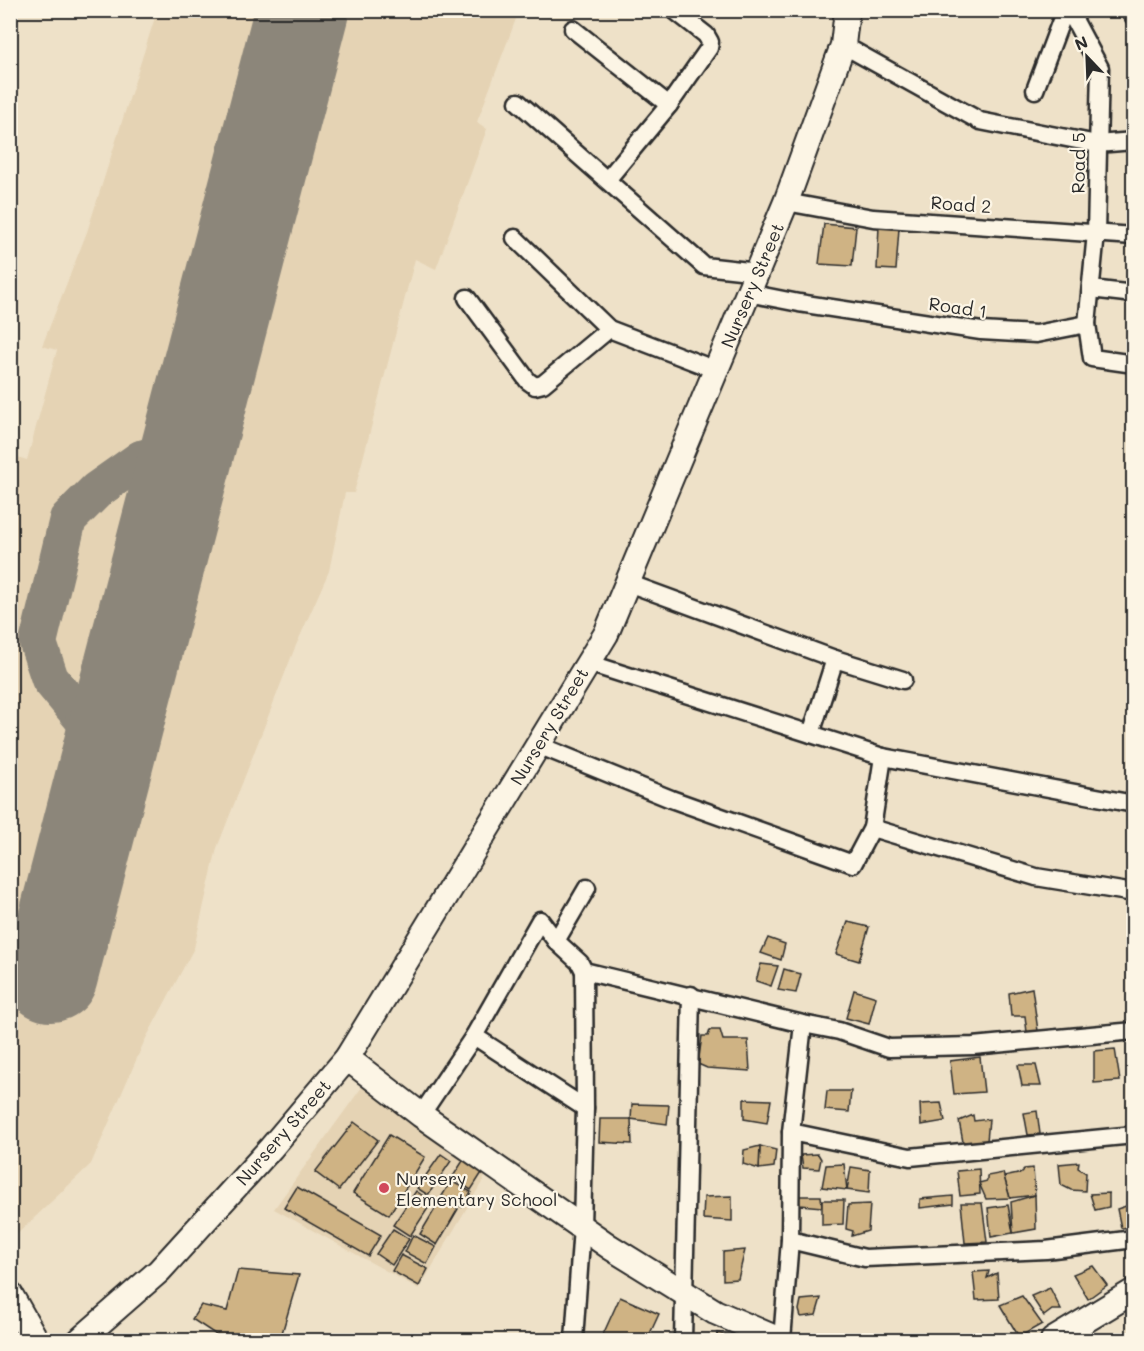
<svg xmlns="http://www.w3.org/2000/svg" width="1144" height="1351" viewBox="0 0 1144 1351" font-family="Mali,sans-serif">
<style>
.built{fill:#e5d3b4}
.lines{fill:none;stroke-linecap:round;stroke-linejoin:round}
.taxiway{stroke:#8c867a;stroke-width:38}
.runway{stroke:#8c867a;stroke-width:94}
.building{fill:#cfb384;stroke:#2b2b2b;stroke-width:1.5}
.street-casing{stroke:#2b2b2b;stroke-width:21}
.secondary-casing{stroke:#2b2b2b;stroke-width:28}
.primary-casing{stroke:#2b2b2b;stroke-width:30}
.street{stroke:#fcf5e5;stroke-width:16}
.secondary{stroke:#fcf5e5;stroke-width:24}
.primary{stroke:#fcf5e5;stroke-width:26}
.poi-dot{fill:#d1495b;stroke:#fcf5e5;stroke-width:2}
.labels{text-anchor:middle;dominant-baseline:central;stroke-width:4.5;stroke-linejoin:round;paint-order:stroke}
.street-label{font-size:18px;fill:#2b2b2b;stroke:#fcf5e5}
.poi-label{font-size:18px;fill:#2b2b2b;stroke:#fcf5e5;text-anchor:start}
</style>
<rect width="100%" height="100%" fill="#eee1c8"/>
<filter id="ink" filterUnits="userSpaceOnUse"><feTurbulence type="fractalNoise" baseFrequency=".0167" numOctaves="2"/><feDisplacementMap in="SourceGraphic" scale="12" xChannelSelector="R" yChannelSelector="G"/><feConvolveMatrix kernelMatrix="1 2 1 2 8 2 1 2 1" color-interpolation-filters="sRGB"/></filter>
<g filter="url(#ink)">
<g class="built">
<path d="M157 11H519L477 122 487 129 436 269 415 259 354 493H345L329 571 294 650 217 848 194 948 144 1042 91 1164 12 1239 11 455 27 460 57 350 42 346 87 232Z"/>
<path d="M367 1080 491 1167 419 1289 274 1209Z"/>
</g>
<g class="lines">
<g class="taxiway">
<path d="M141 459 161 466 178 488"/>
<path d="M119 712C107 719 97 725 84 720L50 679 38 643 68 519 97 490 141 459 180 448 190 441"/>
<path d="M84 720 106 763"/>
</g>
<path class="runway" d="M51 975 302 10"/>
</g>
<g class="building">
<path d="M824 224 856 227 852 266 819 264Z"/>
<path d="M879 226 899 228 896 270 877 269Z"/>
<path d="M848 922 869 927 859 961 836 954Z"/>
<path d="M768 938 785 944 781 960 761 953Z"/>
<path d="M761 964 778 966 771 986 756 981Z"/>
<path d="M784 969 801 974 796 993 778 990Z"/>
<path d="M1032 988 1038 1031 1027 1032 1025 1016H1011L1009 993Z"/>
<path d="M854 990 876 997 869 1024 846 1018Z"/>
<path d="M710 1030H720L723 1040H748L750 1071 707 1068 698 1064 702 1036H708Z"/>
<path d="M1115 1049 1120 1081 1094 1083V1051Z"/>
<path d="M980 1057 984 1092 954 1094 950 1061Z"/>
<path d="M1018 1065H1036L1041 1086H1022Z"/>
<path d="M827 1091H851L849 1112 825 1110Z"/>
<path d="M744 1099 771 1100 767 1123 744 1119Z"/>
<path d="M941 1103 945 1121 921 1125 920 1104Z"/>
<path d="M632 1104 669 1105 667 1124 631 1119Z"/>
<path d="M1037 1111 1040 1134 1028 1135 1024 1113Z"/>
<path d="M973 1115 974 1121 989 1119 987 1141 963 1142 959 1121Z"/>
<path d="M600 1119H631L632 1144 599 1142Z"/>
<path d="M354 1122 378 1140 339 1190 315 1172Z"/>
<path d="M389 1135 425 1157 389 1215 353 1193Z"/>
<path d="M760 1146 776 1150 774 1167 759 1169Z"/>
<path d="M760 1146 759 1169 743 1164 744 1150Z"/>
<path d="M441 1154 451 1161 428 1195 417 1188Z"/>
<path d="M818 1154 821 1159 819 1169 803 1168 801 1155Z"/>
<path d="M466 1156 485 1168 471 1190 452 1178Z"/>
<path d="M1079 1162 1078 1168 1086 1173 1085 1191 1071 1190 1061 1185 1059 1164Z"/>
<path d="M844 1164 847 1190 822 1187 826 1165Z"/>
<path d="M851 1167 870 1170 869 1193 847 1190Z"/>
<path d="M1033 1168 1035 1195 1010 1198 1004 1177 1022 1173 1024 1169Z"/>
<path d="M979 1169 980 1194 960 1196 957 1171Z"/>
<path d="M1003 1173 1010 1198 986 1199 979 1183 987 1181V1176Z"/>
<path d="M451 1181 471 1192 462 1207 442 1196Z"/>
<path d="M297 1187 381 1235 368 1256 284 1208Z"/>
<path d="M416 1191 432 1202 410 1236 393 1225Z"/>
<path d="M1109 1193V1207L1095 1210 1090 1194Z"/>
<path d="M1035 1195 1036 1229 1013 1233 1011 1202Z"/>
<path d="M732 1196V1221L703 1219 704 1197Z"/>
<path d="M798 1196H821L822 1207 800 1205Z"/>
<path d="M953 1196V1204L920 1208V1199Z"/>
<path d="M441 1199 458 1209 437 1245 420 1234Z"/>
<path d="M822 1200H844L843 1224 822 1225Z"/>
<path d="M961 1203H982L987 1242 965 1243Z"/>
<path d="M870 1204 868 1231 852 1236 853 1231 846 1229 848 1205Z"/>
<path d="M1132 1204 1134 1227 1121 1228 1117 1209Z"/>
<path d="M1008 1205 1013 1233 991 1237 988 1208Z"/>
<path d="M393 1229 409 1239 392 1265 376 1254Z"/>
<path d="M413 1235 436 1247 427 1264 405 1252Z"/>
<path d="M745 1250 738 1279 723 1280V1252Z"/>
<path d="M401 1255 428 1269 419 1286 392 1271Z"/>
<path d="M1093 1266 1107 1285 1088 1299 1073 1274Z"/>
<path d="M238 1270 299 1275 280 1340H224L192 1319 201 1305 227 1311Z"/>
<path d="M989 1271 987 1278 997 1273 999 1299 976 1300 973 1272Z"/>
<path d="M1050 1288 1061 1310H1052L1044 1316 1031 1296Z"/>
<path d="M1022 1296 1042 1324 1019 1337 1000 1305Z"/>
<path d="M620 1297 659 1314 647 1340 601 1339Z"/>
<path d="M821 1298 816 1315 801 1317 799 1310 801 1300Z"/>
<path d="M718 1333 741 1340H715Z"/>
</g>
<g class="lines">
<defs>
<g id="street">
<path d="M1069 10 1100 68 1096 233 1087 324"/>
<path d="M1131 10 1134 17"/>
<path d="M573 29 669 105"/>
<path d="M843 45 980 121 1097 144 1134 141"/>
<path d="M1035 90 1065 10"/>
<path d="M518 102 704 266 758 272"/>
<path d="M607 180 669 105 709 48 710 42 706 35 674 10"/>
<path d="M786 202 873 218 1134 236"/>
<path d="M515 238 609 329 716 370"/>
<path d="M1091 289 1134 294"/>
<path d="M748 293 799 303 981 331 1036 334 1087 324 1092 358 1134 364"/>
<path d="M467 298 528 381 535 386 543 384 609 329"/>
<path d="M628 583 835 659 903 680"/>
<path d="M588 663 883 757 1134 804"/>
<path d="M811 734 835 659"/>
<path d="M538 745 671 799 853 864 872 828 1036 877 1134 893"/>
<path d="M872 828 883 757"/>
<path d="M587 888 556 941 580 963 584 971 803 1024 791 1132"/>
<path d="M556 941 540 920 474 1036 585 1108"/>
<path d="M803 1024 839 1031 889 1048 973 1046 1134 1031"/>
<path d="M421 1115 474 1036"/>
<path d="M790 1240 865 1258 1046 1250 1134 1239"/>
<path d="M574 1340 582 1227 585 1108 584 971"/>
<path d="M683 1340 691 995"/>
<path d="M782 1340 790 1240 791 1132 910 1157 1134 1135"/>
</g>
<g id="secondary">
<path d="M347 1058 421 1115 610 1247 715 1312 780 1340"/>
<path d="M80 1340 159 1271 271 1148 347 1058 606 634 786 202 843 45 847 10"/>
<path d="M1053 1340 1134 1291"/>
</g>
<path id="primary" d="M10 1296 35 1340"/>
</defs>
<use href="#street" class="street-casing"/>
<use href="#secondary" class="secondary-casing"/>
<use href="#primary" class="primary-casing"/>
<use href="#street" class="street"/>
<use href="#secondary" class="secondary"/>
<use href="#primary" class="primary"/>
</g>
</g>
<circle class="poi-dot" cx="384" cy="1188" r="6"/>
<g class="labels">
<g class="street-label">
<text transform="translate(1078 163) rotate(-89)">Road 5</text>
<text transform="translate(961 204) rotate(4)">Road 2</text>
<text transform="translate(752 285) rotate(-67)">Nursery Street</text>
<text transform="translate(958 307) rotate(8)">Road 1</text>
<text transform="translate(549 726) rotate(-59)">Nursery Street</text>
<text transform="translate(283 1132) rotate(-49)">Nursery Street</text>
</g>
<g class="poi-label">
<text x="396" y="1178">Nursery<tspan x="396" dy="21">Elementary School</tspan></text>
</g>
</g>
<rect width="1144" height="1351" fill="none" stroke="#fcf5e5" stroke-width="36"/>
<rect x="18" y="18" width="1108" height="1315" fill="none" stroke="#2b2b2b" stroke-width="2" filter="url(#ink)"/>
<g transform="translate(1087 57) rotate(337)" stroke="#fcf5e5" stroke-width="4.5" paint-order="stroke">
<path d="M0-4.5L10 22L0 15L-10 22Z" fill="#2b2b2b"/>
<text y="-9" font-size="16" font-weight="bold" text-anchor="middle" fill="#2b2b2b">N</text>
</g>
</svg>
